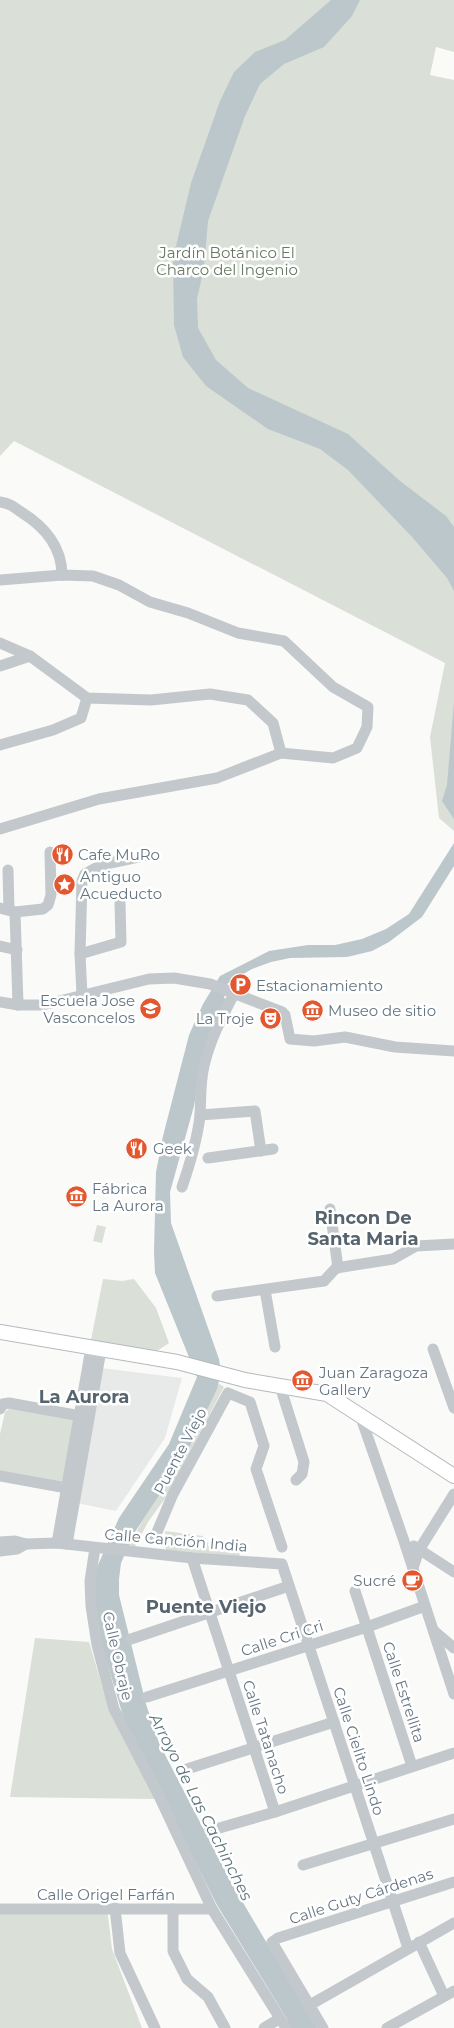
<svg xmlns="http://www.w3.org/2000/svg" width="454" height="2028" viewBox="0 0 454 2028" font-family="Montserrat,sans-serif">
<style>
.built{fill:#e8e9e9}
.green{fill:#dadfd7}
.water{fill:#bbc7cb}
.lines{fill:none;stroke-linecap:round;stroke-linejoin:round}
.major-casing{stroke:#b5babe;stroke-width:16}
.minor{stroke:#c3c8cc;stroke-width:11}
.major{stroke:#fff;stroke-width:14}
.labels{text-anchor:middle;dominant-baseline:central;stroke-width:5;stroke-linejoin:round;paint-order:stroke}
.park-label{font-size:15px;fill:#687a64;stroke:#fff}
.poi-label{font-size:15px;fill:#657683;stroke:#fff;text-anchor:start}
.street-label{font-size:15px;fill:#657683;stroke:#fff}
.water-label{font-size:16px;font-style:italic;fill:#60757c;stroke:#fff}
.quarter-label{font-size:18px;font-weight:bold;fill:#57646e;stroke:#fff}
</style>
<rect width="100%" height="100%" fill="#fafaf8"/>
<path class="built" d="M101 1368 182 1378 165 1438 116 1511 77 1503Z"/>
<g class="green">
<path d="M0 0H454V52L436 47 430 75 454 80V831L439 818 430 737 445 663 14 441 0 456Z"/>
<path d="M97 1225 106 1227 102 1243 93 1241Z"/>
<path d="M103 1279 122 1281 134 1279 156 1308 169 1343 157 1351 126 1348 91 1340Z"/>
<path d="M218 1383 224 1387 164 1500 148 1522 133 1550 127 1549Z"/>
<path d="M10 1408 77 1421 63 1486 0 1472V1434L5 1412Z"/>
<path d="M165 1531 203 1536V1538H206L205 1542 208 1543V1546L228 1548 230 1552 239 1551 240 1557 166 1554Z"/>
<path d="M35 1638 89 1642 110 1712 155 1799 10 1797Z"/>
<path d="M107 1908 112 1949 142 2028H0V1909Z"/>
</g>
<g class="water">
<path d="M331 0H360L352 16 324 47 284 64 260 84 245 116 208 221 204 268 197 299 198 328 216 360 248 388 348 434 400 481 446 516 454 527V591L447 578 413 538 348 470 320 449 268 429 206 386 183 357 174 325 173 259 191 183 220 101 234 72 255 52 285 40Z"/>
<path d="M454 702V819L442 801 447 785Z"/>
<path d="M454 843V866L422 917 389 942 372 951 347 957 290 958 271 962 252 969 228 983 224 998 228 1000 199 1076 194 1106 170 1192 171 1223 219 1359 221 1372 217 1389 173 1481 163 1489 135 1532 121 1563 119 1579V1595L146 1704 159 1743 232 1884 317 2028H289L287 2019 217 1905 124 1719 103 1649 93 1608 94 1574 119 1518 169 1444 197 1377 155 1273 154 1252 156 1172 163 1136 189 1035 203 1004 220 976 269 951 308 945H335L362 939 386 929 409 914Z"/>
</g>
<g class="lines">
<defs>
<path id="major" d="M0 1332 177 1362 245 1380 327 1394 454 1476"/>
</defs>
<use href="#major" class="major-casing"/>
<g class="minor">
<path d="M0 502C9 503 14 507 21 512 44 526 62 547 62 575"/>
<path d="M0 580 62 575 93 576 119 585 150 602 188 613 238 633 284 641 333 687 368 707 367 727 357 748 333 758 281 753 217 778 99 799 0 829"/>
<path d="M0 643 30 656 87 698 151 700 210 694 248 700 273 723 281 753"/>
<path d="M0 666 30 656"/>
<path d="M0 745 53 730 81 718 87 698"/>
<path d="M8 870 9 910"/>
<path d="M0 908 15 912 43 909 48 905 51 895 50 852"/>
<path d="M15 912 18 1005"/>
<path d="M0 946 17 950"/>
<path d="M80 954 121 942 120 903"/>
<path d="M82 995 80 954 82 881 85 874 101 865 143 856"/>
<path d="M0 1002 18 1005H43L149 979 174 978 210 984 282 1012 285 1015 290 1039 314 1041 345 1037 395 1047 454 1051"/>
<path d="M200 1115 255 1111 261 1151"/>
<path d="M208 1158 273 1149"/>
<path d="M182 1187C190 1164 197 1140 200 1116 201 1099 200 1082 204 1066 210 1040 222 1017 234 994"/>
<path d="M330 1209 338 1268"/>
<path d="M265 1290 275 1347"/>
<path d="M217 1296 324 1281 336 1268 393 1259 416 1246 454 1244"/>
<path d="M433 1349 454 1408"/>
<path d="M280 1386 304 1462 302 1474 296 1480"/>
<path d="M0 1409 3 1404 9 1403 86 1417"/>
<path d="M360 1415 403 1538 454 1694"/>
<path d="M0 1476 72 1489"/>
<path d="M155 1537 173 1494 228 1393 250 1402 264 1446 256 1469 282 1547"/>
<path d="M0 1542 15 1541 26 1544 57 1543 192 1558 282 1564 408 1948"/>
<path d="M57 1543 91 1348"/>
<path d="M67 1544 101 1350"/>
<path d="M414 1546 454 1572"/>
<path d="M95 1548 90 1581 91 1606 97 1645 114 1709 159 1796 212 1909 286 2028"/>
<path d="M0 1551 17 1549 26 1544"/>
<path d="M192 1558 275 1812"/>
<path d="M413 1568 419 1550 454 1494"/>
<path d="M355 1591 412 1766"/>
<path d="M434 1631 454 1648"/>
<path d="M131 1639 289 1586"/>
<path d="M147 1697 367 1627 425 1606"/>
<path d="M187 1769 334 1722"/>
<path d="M209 1831 275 1812 454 1753"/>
<path d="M303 1865 454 1819"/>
<path d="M115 1908 120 1953 155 2028"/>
<path d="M0 1909H212"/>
<path d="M173 1909V1951L187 1979 208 1997 225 2028"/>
<path d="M419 1942 444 1996"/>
<path d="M308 2006 454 1923"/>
<path d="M264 2028 279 2019"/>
<path d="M323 2028 272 1942 278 1938 454 1882"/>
<path d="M387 2028 454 1991"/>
</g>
<use href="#major" class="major"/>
</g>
<defs>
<symbol id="restaurant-disc" viewBox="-11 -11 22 22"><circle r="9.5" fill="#e4572e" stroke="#fff"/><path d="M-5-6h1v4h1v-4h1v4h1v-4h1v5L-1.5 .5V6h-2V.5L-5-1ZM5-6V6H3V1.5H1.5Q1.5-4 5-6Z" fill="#fff"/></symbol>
<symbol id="sight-disc" viewBox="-11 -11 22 22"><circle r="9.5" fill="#e4572e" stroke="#fff"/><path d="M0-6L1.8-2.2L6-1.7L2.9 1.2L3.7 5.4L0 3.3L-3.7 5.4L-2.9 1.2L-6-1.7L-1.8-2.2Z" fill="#fff"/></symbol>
<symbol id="parking-disc" viewBox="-11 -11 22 22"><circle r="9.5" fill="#e4572e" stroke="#fff"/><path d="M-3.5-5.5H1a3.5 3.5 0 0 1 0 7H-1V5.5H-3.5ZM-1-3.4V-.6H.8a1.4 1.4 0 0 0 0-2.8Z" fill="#fff"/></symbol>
<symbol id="school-disc" viewBox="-11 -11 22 22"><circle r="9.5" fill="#e4572e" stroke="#fff"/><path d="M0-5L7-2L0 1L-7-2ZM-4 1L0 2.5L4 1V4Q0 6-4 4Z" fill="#fff"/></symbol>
<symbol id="museum-disc" viewBox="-11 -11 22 22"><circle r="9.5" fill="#e4572e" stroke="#fff"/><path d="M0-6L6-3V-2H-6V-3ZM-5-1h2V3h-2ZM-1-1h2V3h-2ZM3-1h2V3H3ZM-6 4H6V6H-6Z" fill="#fff"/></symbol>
<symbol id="theatre-disc" viewBox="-11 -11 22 22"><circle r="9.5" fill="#e4572e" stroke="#fff"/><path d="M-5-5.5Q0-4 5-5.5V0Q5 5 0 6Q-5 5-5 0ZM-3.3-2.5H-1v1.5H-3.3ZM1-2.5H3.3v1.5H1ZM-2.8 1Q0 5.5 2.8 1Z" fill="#fff"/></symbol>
<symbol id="cafe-disc" viewBox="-11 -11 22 22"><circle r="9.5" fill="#e4572e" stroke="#fff"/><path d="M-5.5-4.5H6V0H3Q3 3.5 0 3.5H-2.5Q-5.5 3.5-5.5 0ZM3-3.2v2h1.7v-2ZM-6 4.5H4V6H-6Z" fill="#fff"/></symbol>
</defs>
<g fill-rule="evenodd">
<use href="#restaurant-disc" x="50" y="842" width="25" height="25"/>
<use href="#sight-disc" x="52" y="872" width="25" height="25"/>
<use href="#parking-disc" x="228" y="972" width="25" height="25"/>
<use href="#school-disc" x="138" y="996" width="25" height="25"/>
<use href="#museum-disc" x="300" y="998" width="25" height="25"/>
<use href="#theatre-disc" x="258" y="1006" width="25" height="25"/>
<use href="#restaurant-disc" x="124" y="1136" width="25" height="25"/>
<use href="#museum-disc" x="64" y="1184" width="25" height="25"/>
<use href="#museum-disc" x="290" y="1368" width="25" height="25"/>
<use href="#cafe-disc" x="400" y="1568" width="25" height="25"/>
</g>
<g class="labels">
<g class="park-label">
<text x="227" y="252">Jardín Botánico El<tspan x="227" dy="17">Charco del Ingenio</tspan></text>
</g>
<g class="poi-label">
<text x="78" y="854">Cafe MuRo</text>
<text x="80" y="876">Antiguo<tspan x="80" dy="17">Acueducto</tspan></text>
<text x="256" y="985">Estacionamiento</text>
<text x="135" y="1000" text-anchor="end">Escuela Jose<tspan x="135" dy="17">Vasconcelos</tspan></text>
<text x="328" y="1010">Museo de sitio</text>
<text x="254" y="1018" text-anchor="end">La Troje</text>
<text x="153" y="1148">Geek</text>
<text x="92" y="1188">Fábrica<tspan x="92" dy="17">La Aurora</tspan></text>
<text x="319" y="1372">Juan Zaragoza<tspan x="319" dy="17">Gallery</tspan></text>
<text x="396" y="1580" text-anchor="end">Sucré</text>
</g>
<g class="street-label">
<text transform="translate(180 1451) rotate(-62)">Puente Viejo</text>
<text transform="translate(176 1540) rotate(5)">Calle Canción India</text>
<text transform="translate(282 1638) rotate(-18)">Calle Cri Cri</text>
<text transform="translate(118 1656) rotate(77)">Calle Obraje</text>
<text transform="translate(404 1692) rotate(72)">Calle Estrellita</text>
<text transform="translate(266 1737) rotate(72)">Calle Tatanacho</text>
<text transform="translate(359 1751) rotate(72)">Calle Cielito Lindo</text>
<text x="106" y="1894">Calle Origel Farfán</text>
<text transform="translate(361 1896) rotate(-18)">Calle Guty Cárdenas</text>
</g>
<g class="water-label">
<text transform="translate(201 1807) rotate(63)">Arroyo de Las Cachinches</text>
</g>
<g class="quarter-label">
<text x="363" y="1218">Rincon De<tspan x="363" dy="21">Santa Maria</tspan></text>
<text x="84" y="1397">La Aurora</text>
<text x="206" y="1607">Puente Viejo</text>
</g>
</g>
</svg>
